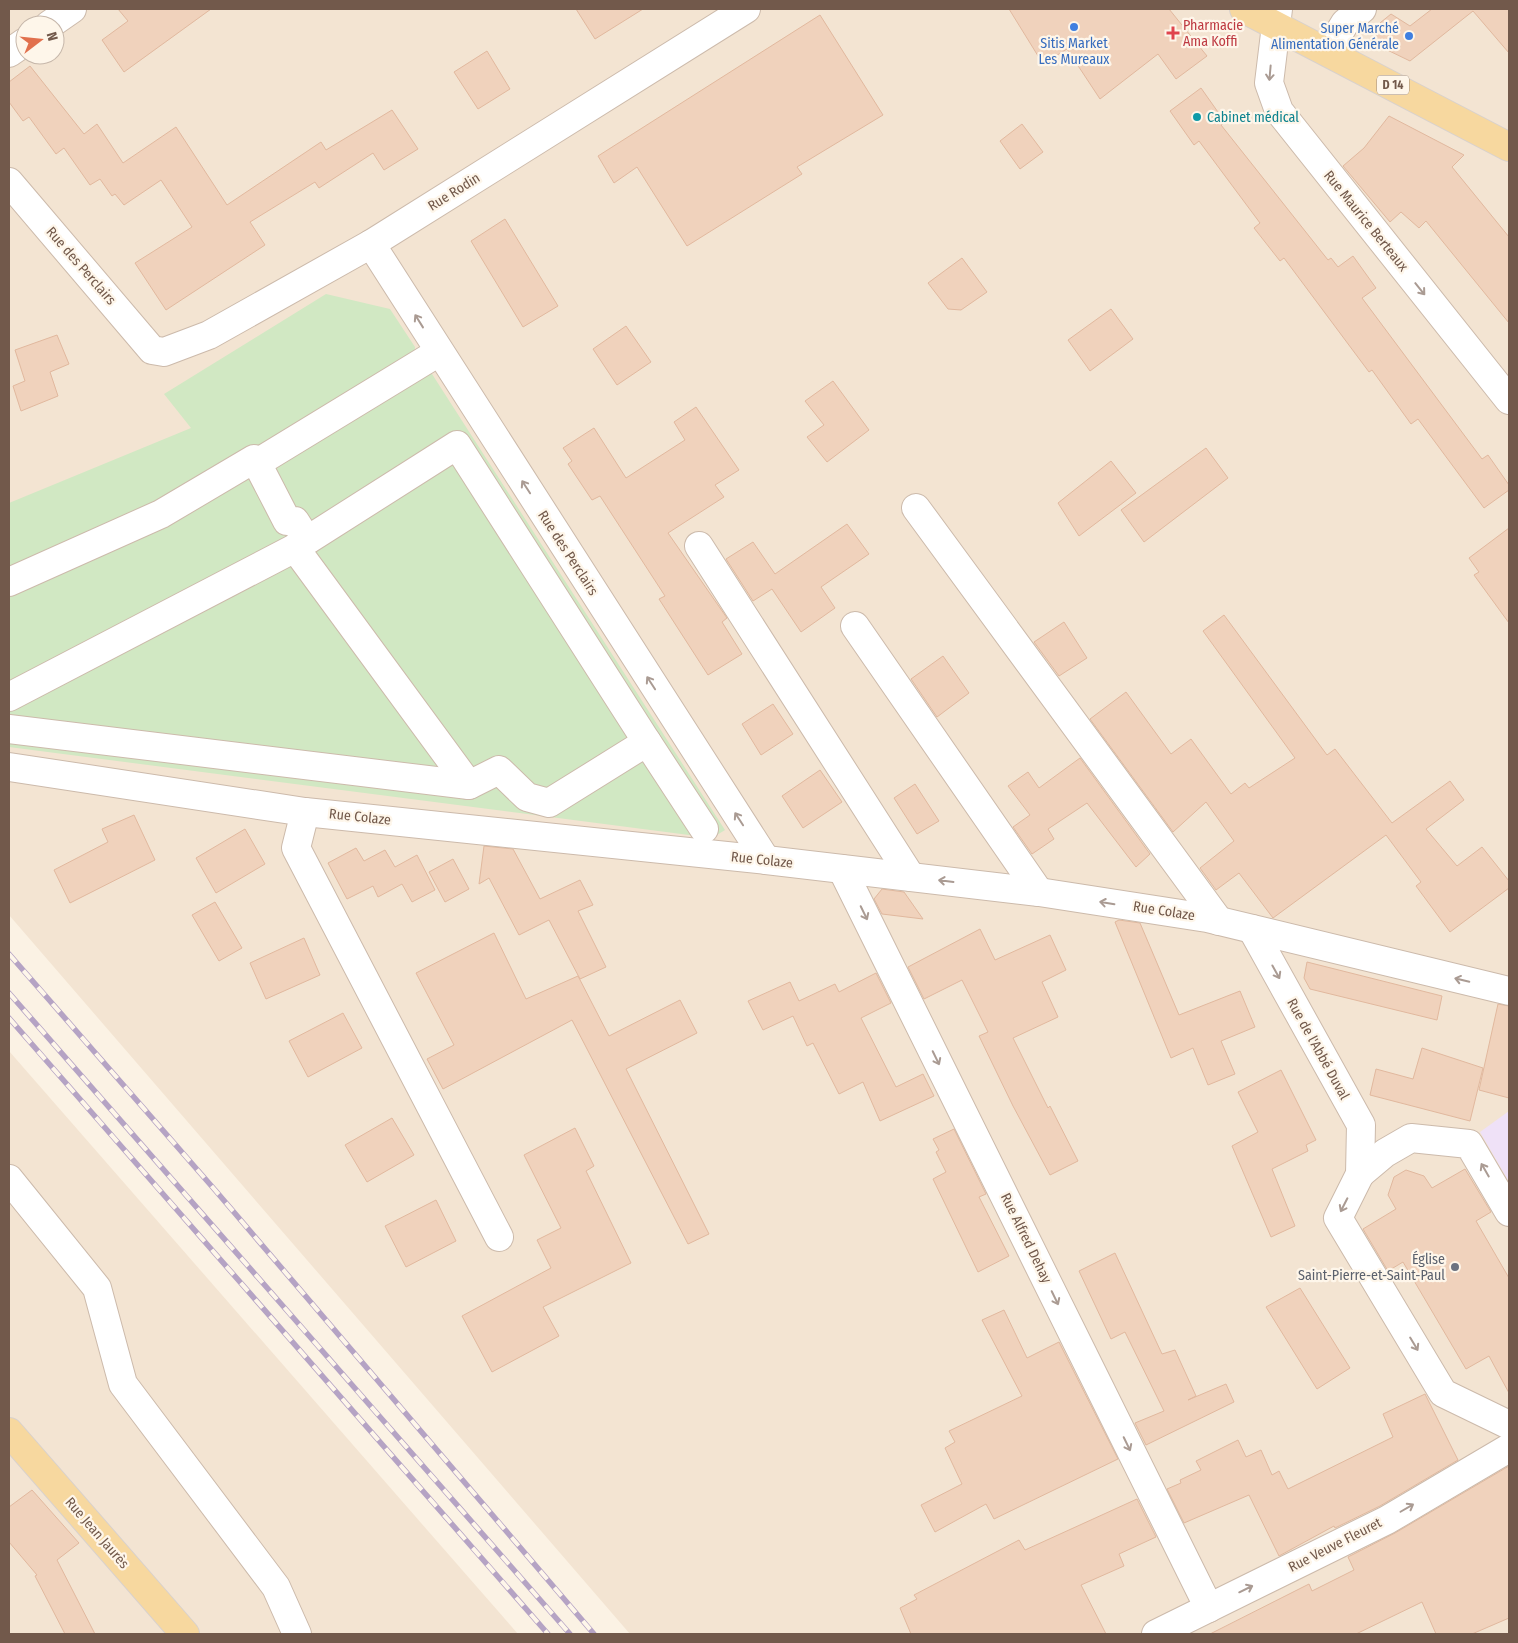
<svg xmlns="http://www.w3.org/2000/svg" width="1518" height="1643" viewBox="0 0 1518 1643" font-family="'Fira Sans Condensed',sans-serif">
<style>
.residential{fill:#f3e4d2;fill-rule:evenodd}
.education{fill:#efe1f7}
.green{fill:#d1e8c3}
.building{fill:#f0d2bc;stroke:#e1b89e}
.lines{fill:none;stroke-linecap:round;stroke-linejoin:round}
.minor-casing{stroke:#ccbaab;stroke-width:30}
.major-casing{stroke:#d8d1cd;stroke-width:30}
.minor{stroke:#fff;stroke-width:28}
.major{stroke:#f7d89f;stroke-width:28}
.rail-casing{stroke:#b5a3c4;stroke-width:5.5}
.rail{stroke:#fef6ea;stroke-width:4;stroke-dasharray:11;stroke-linecap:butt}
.oneway{stroke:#aa9b93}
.shop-dot{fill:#3f7fe0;stroke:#fef6ea;stroke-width:2}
.health-dot{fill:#e0444e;stroke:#fef6ea;stroke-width:2}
.culture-dot{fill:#0f9aa8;stroke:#fef6ea;stroke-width:2}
.worship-dot{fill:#6b7280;stroke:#fef6ea;stroke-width:2}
.labels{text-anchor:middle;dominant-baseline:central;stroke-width:4.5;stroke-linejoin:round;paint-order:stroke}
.shield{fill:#fef6ea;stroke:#9c887b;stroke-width:1}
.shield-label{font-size:12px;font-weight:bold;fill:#72594b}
.health-label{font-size:14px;fill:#be3a42;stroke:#fef6ea;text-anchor:start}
.shop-label{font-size:14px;fill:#366cbe;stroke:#fef6ea;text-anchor:end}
.culture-label{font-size:14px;fill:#0d838f;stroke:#fef6ea;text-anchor:start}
.street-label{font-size:14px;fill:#72594b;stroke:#fef6ea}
.worship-label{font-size:14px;fill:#5b616d;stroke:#fef6ea;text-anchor:end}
</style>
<rect width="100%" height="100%" fill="#fbf2e4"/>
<g class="residential">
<path d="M9 9H1509V1634H630L9 915ZM25 25H55V55H25Z"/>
<path d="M9 1051 518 1634H9Z"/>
</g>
<path class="education" d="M1509 1111V1182L1480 1132Z"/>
<path class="green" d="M326 294 390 309 415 347 414 357 423 371 432 374 725 830 712 838 9 747V503L191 428 164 394Z"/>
<g class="building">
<path d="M118 9H211L124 72 102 40 128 21Z"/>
<path d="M576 9H643L595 39Z"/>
<path d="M1009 9H1169L1207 56 1176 79 1158 54 1100 99 1067 49 1043 64Z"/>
<path d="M1432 9H1509V53L1473 11 1410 61 1377 45 1375 27 1391 14 1410 26Z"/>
<path d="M820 15 883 115 797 167 802 174 687 246 637 167 614 183 598 156Z"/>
<path d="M487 51 510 89 478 109 454 72Z"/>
<path d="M30 66 84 134 97 124 123 163 176 127 227 205 321 142 326 150 392 110 418 149 384 170 373 153 319 188 315 182 250 222 265 245 166 310 135 263 192 227 161 180 124 205 115 194 112 196 100 179 90 185 64 148 56 154 29 117 23 121 9 102V82Z"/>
<path d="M1201 88 1225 122 1221 125 1328 260 1331 258 1338 267 1353 256 1376 288 1362 298 1482 459 1488 455 1509 485V490L1484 508 1418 419 1411 424 1372 370 1369 372 1284 258 1280 261 1254 228 1260 223 1199 141 1194 145 1170 111Z"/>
<path d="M1389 116 1464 155 1452 167 1509 237V323L1426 221 1419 228 1401 212 1390 222 1343 166 1364 148Z"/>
<path d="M1022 124 1043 152 1020 169 1000 141Z"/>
<path d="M505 219 558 306 523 327 471 241Z"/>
<path d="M962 258 987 292 961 310 948 309 928 283Z"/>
<path d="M1111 309 1133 339 1090 371 1068 340Z"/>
<path d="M626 326 651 362 617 385 593 349Z"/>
<path d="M57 335 69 364 50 372 58 396 21 411 13 386 25 381 15 350Z"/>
<path d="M833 381 869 430 827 462 807 437 824 425 805 401Z"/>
<path d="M696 407 739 470 715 485 724 497 668 533 727 618 722 622 742 654 708 675 659 599 665 596 600 496 592 500 568 464 572 461 563 448 594 428 626 478 685 440 674 422Z"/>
<path d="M1206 448 1228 478 1144 542 1121 510Z"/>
<path d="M1111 461 1136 493 1079 536 1058 503Z"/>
<path d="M847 524 869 554 821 587 835 608 801 632 772 589 753 601 726 559 753 542 775 574Z"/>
<path d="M1509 528V623L1474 575 1479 572 1469 558Z"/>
<path d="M1224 615 1327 755 1335 749 1392 823 1450 781 1464 800 1426 829 1457 866 1482 847 1509 881V888L1450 932 1416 886 1421 882 1386 835 1273 918 1239 873 1216 890 1200 868 1234 841 1206 802 1173 832 1090 719 1126 692 1171 754 1191 739 1231 794 1245 783 1249 788 1295 758 1203 631Z"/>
<path d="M1064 622 1087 658 1059 676 1034 642Z"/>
<path d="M943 656 969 693 937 717 911 679Z"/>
<path d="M773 704 793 734 761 755 742 724Z"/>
<path d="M1080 758 1150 854 1136 867 1087 803 1048 829 1054 839 1032 854 1013 827 1030 815 1008 786 1028 772 1039 788Z"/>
<path d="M820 770 842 802 803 828 782 796Z"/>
<path d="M915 784 939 821 917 834 894 798Z"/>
<path d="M134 815 155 860 70 903 54 870 108 842 102 829Z"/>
<path d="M245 829 265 864 216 893 196 858Z"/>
<path d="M484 846 513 849 540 899 580 880 593 905 578 911 606 967 580 979 549 920 519 935 489 878 479 884Z"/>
<path d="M356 848 364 861 385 850 395 867 417 855 435 890 412 902 402 884 378 897 373 886 347 899 328 863Z"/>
<path d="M453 859 469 889 445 902 429 872Z"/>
<path d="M882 889 904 892 923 919 882 914 874 899Z"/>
<path d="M215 902 242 948 219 961 192 915Z"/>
<path d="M1119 920 1140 923 1179 1015 1240 991 1255 1027 1221 1041 1235 1074 1208 1085 1193 1048 1171 1058 1115 922Z"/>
<path d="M980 929 995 960 1050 935 1066 970 1042 982 1058 1017 1013 1038 1048 1108 1050 1106 1078 1161 1050 1175 1013 1106 979 1036 988 1032 962 980 924 999 908 967Z"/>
<path d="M494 933 526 999 578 976 609 1036 680 1000 697 1033 626 1069 709 1234 688 1244 572 1020 443 1089 427 1059 454 1045 416 973Z"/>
<path d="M304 938 320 975 266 999 250 963Z"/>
<path d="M1307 962 1442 996 1437 1020 1310 989 1304 978Z"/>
<path d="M876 973 891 1003 861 1018 896 1087 923 1074 934 1096 880 1121 863 1082 839 1094 813 1043 807 1046 793 1016 763 1030 748 1001 790 982 799 1001 835 984 839 992Z"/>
<path d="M1498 1004 1509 1006V1098L1479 1090Z"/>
<path d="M343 1013 362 1048 308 1077 289 1041Z"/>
<path d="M1422 1048 1483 1068 1470 1121 1370 1095 1376 1069 1413 1079Z"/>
<path d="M1281 1070 1316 1140 1306 1145 1308 1151 1272 1169 1295 1226 1271 1237 1232 1146 1258 1132 1238 1092Z"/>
<path d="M392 1118 414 1155 367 1182 345 1145Z"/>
<path d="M575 1128 594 1166 586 1171 631 1263 543 1307 559 1336 492 1372 462 1316 551 1268 537 1240 561 1228 524 1155Z"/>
<path d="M954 1129 986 1194 979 1197 1009 1256 978 1272 933 1179 946 1172 936 1152 939 1150 933 1139Z"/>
<path d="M1465 1169 1491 1212 1476 1221 1509 1278V1393L1489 1356 1466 1369 1403 1262 1388 1271 1363 1229 1396 1209 1388 1195 1394 1177 1406 1170 1424 1176 1432 1188Z"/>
<path d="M436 1200 456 1241 406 1267 385 1226Z"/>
<path d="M1115 1253 1162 1354 1175 1350 1196 1396 1188 1400 1226 1384 1234 1402 1146 1445 1135 1423 1164 1411 1125 1332 1111 1339 1079 1271Z"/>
<path d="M1300 1288 1350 1368 1317 1389 1266 1307Z"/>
<path d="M1004 1310 1027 1358 1059 1342 1118 1459 994 1519 986 1504 935 1532 921 1505 962 1484 945 1448 955 1442 949 1431 1022 1396 982 1320Z"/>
<path d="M1425 1394 1458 1460 1380 1506 1335 1528 1334 1526 1279 1556 1249 1495 1184 1523 1167 1489 1181 1483 1180 1480 1201 1470 1196 1461 1238 1440 1246 1457 1261 1450 1272 1475 1279 1471 1288 1489 1393 1437 1383 1414Z"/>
<path d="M1509 1466V1618L1472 1634H1436L1422 1602 1356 1634H1210L1309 1584 1312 1591 1354 1570 1348 1557 1395 1533Z"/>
<path d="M32 1490 79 1543 57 1560 95 1634H65L35 1576 37 1575 9 1542V1507Z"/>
<path d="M1137 1499 1156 1537 1119 1554 1124 1566 1081 1585 1106 1634H911L900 1608 917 1599 914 1595 1019 1540 1025 1550Z"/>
</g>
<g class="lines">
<defs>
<g id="minor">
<path d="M1278 9 1269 83 1279 111 1509 400"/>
<path d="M49 25 72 9"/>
<path d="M1328 51 1345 23 1362 9"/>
<path d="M9 53 25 42"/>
<path d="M9 182 152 350 164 352 209 335 371 244 746 9"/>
<path d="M371 244 766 860"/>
<path d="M916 508 1219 921"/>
<path d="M307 540 295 521H287L257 463 439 352"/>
<path d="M699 546 911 877"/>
<path d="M9 582 161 514 254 459 257 463"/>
<path d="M855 626 1039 892"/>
<path d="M9 697 295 548"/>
<path d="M9 729 469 785 499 770 527 797 549 803 647 742 704 829"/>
<path d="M9 767 305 812 766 860 1039 892 1207 918 1509 991"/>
<path d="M469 785 295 548 457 445 647 742"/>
<path d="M305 812 296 848 499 1237"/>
<path d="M842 869 1209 1608"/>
<path d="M1252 929 1361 1125 1360 1174 1338 1218 1443 1393 1509 1425"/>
<path d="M1360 1174 1385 1153 1411 1138 1469 1144 1509 1212"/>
<path d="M9 1179 97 1288 123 1384 276 1587 297 1634"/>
<path d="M1156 1634 1387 1520 1509 1448"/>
</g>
<g id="major">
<path d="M1244 9 1509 147"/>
<path d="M9 1432 185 1634"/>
</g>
</defs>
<use href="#minor" class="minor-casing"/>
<use href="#major" class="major-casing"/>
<use href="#minor" class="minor"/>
<use href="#major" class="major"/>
<defs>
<g id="rail">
<path d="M9 954 215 1190 594 1634"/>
<path d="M9 993 570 1634"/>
<path d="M9 1018 548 1634"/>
</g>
</defs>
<use href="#rail" class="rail-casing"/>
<use href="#rail" class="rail"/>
</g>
<defs><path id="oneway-shaft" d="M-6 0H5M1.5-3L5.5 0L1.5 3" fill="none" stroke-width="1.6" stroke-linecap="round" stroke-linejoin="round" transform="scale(1.25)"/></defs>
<g class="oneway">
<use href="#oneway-shaft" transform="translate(1270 73) rotate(95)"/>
<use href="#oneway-shaft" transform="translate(1420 289) rotate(51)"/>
<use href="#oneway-shaft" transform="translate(419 321) rotate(-122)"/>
<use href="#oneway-shaft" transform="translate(526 487) rotate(-123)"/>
<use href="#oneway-shaft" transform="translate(651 683) rotate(-123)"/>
<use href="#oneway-shaft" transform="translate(739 819) rotate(-123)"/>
<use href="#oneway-shaft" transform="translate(946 881) rotate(-173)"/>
<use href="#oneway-shaft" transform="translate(1107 903) rotate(-171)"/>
<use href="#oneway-shaft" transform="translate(864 913) rotate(64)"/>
<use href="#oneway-shaft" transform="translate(1276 972) rotate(61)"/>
<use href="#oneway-shaft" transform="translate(1462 980) rotate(-167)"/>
<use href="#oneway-shaft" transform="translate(936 1058) rotate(64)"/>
<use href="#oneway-shaft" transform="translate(1485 1170) rotate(-120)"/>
<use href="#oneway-shaft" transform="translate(1344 1205) rotate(117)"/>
<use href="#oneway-shaft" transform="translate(1055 1298) rotate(64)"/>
<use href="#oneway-shaft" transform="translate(1414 1344) rotate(59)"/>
<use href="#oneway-shaft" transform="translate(1127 1444) rotate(64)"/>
<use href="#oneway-shaft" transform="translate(1407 1508) rotate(-30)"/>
<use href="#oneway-shaft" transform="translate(1246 1589) rotate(-26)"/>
</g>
<g class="shop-dot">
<circle cx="1074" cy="27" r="5"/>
<circle cx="1409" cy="36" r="5"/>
</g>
<path class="health-dot" d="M1170.5 25.5h5v5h5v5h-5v5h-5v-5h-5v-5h5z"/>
<circle class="culture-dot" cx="1197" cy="117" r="5"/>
<circle class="worship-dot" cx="1455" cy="1267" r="5"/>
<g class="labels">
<rect class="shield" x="1377" y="75.5" width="32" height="19" rx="4"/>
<g class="shield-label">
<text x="1393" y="85">D 14</text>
</g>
<g class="health-label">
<text x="1183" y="25">Pharmacie<tspan x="1183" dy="16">Ama Koffi</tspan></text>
</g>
<g class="shop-label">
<text x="1399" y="28">Super Marché<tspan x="1399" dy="16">Alimentation Générale</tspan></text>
<text x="1074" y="43" text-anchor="middle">Sitis Market<tspan x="1074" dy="16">Les Mureaux</tspan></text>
</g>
<g class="culture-label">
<text x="1207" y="117">Cabinet médical</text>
</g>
<g class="street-label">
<text transform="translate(454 192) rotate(-32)">Rue Rodin</text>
<text transform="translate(1366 221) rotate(51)">Rue Maurice Berteaux</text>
<text transform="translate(81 266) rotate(49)">Rue des Perclairs</text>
<text transform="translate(568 553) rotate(57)">Rue des Perclairs</text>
<text transform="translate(360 817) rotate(6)">Rue Colaze</text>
<text transform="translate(762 860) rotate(6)">Rue Colaze</text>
<text transform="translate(1164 911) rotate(9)">Rue Colaze</text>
<text transform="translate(1318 1049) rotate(61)">Rue de l'Abbé Duval</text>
<text transform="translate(1026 1238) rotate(64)">Rue Alfred Dehay</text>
<text transform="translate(97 1533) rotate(49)">Rue Jean Jaurès</text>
<text transform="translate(1335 1545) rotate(-27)">Rue Veuve Fleuret</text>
</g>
<g class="worship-label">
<text x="1445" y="1259">Église<tspan x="1445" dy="16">Saint-Pierre-et-Saint-Paul</tspan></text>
</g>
</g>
<rect width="1518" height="1643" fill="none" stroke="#72594b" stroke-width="20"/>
<g transform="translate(40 40) rotate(74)"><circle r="24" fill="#fef6ea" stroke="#c6b7aa"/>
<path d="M0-4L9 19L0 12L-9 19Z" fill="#e1704d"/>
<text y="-8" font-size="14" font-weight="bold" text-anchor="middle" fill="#72594b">N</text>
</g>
</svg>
